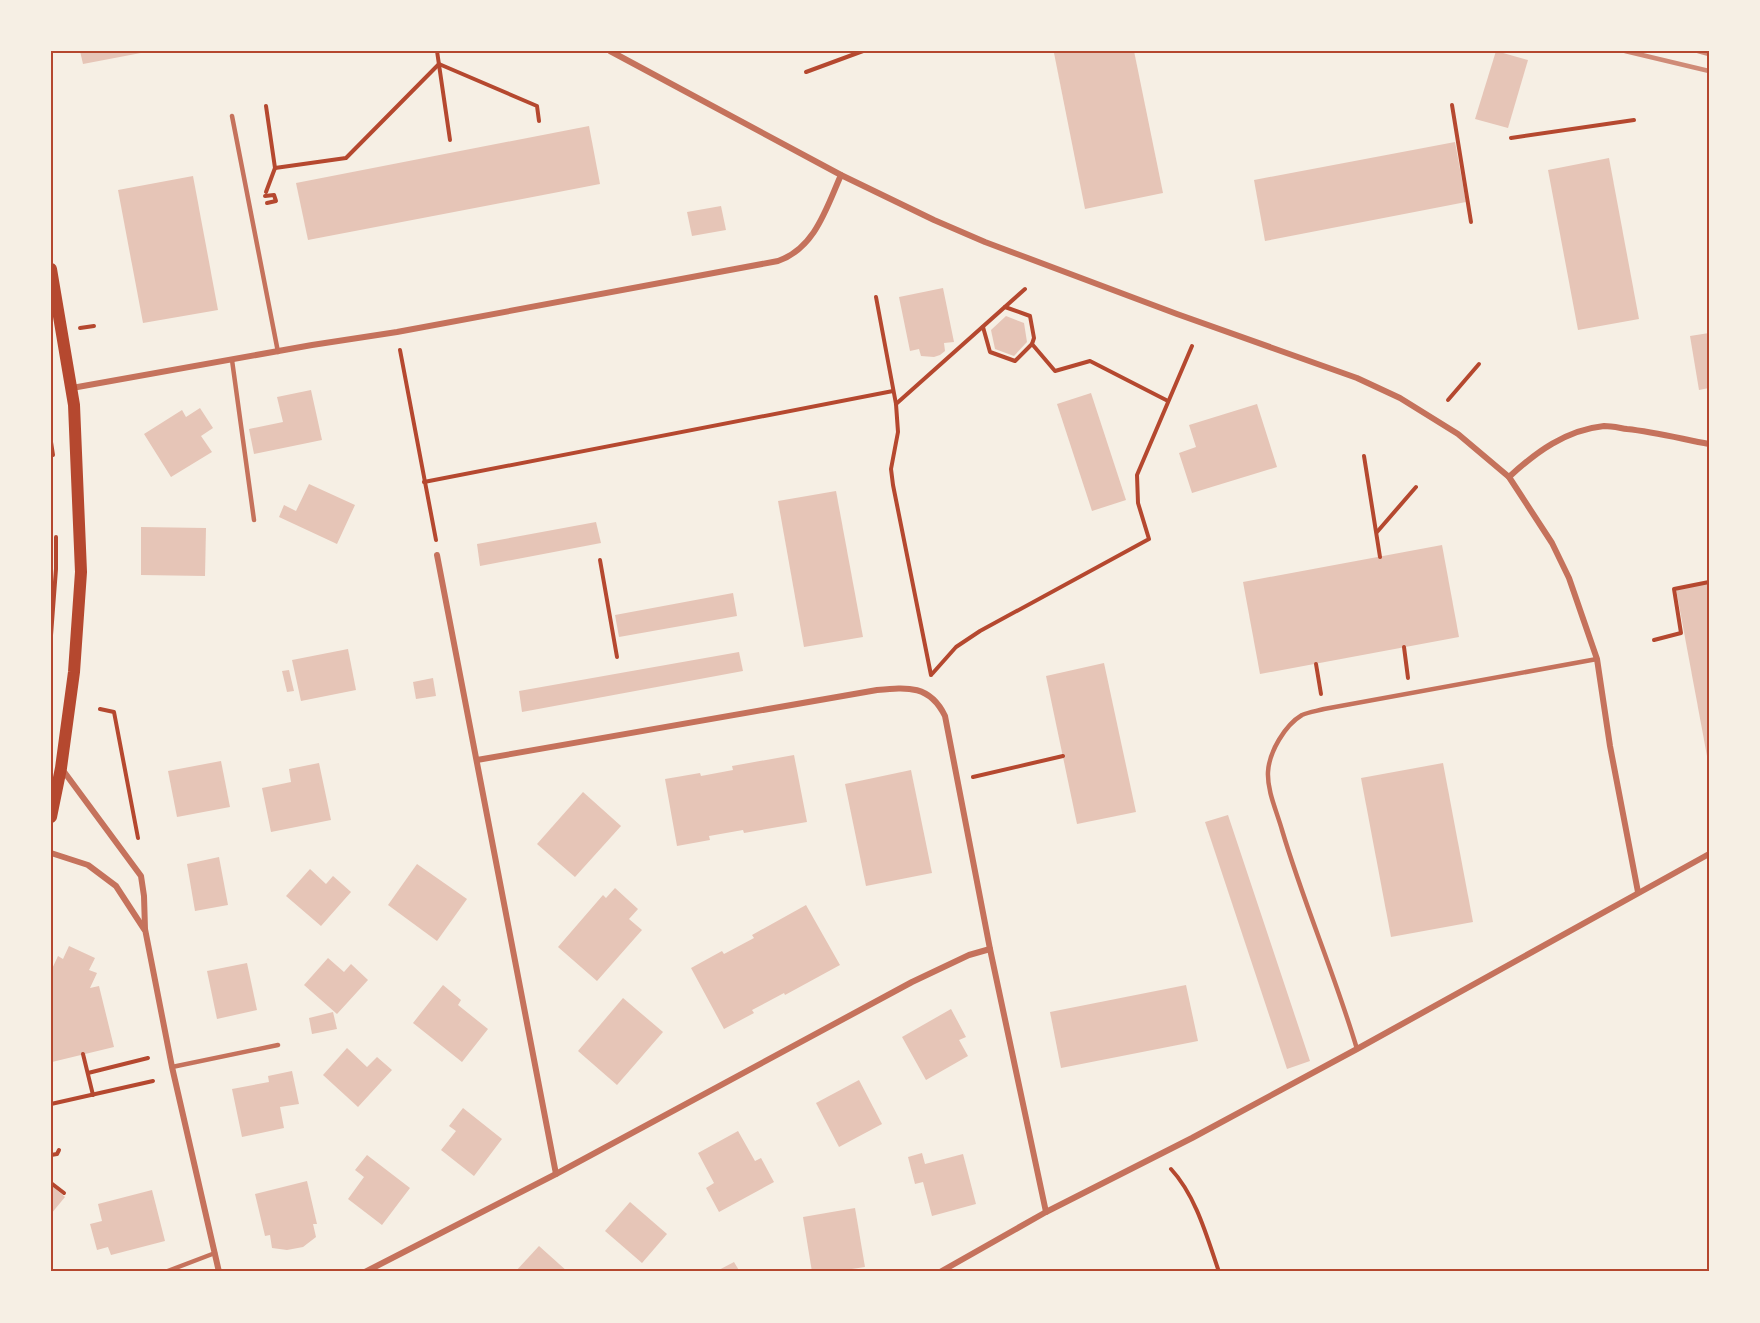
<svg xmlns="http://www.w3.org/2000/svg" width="1760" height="1323" viewBox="0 0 1760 1323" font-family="'Fira Sans Condensed',sans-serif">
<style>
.building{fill:#e6c5b7}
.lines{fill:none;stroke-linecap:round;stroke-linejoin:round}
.path{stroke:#b5482f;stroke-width:4}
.service{stroke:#c5725c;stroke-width:4.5}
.minor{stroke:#c5725c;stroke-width:6}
.secondary{stroke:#b5482f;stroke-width:12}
.rail{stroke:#cf8b77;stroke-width:4.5}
.neatline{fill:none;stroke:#b5482f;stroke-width:2}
</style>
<rect width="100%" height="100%" fill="#f6efe4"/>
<g class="building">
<path d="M80 51H146V52L83 64Z"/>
<path d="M1062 51H1134L1163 193 1085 209 1054 53Z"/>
<path d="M1496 51 1528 60 1508 128 1475 119Z"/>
<path d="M589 126 600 184 308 240 296 183Z"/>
<path d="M1455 142 1466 202 1265 241 1254 180Z"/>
<path d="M1609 158 1639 319 1578 330 1548 170Z"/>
<path d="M193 176 218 310 143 323 118 190Z"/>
<path d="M721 206 726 230 692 236 687 212Z"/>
<path d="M943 288 954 342 944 343 945 351 940 355 934 357 921 356 919 349 910 351 899 297Z"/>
<path d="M1006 316 1024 323 1027 342 1014 356 995 349 991 330Z"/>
<path d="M1709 333V388L1699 390 1690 336Z"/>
<path d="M311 390 322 440 254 454 249 429 283 422 277 397Z"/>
<path d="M1091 393 1126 500 1092 511 1057 404Z"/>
<path d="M1257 404 1277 467 1192 493 1179 453 1196 447 1189 425Z"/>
<path d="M200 408 213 428 201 436 212 452 171 477 144 434 182 410 186 417Z"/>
<path d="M309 484 355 505 337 544 279 517 284 505 296 511Z"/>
<path d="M836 491 863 637 804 647 778 501Z"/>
<path d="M596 522 601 543 480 566 477 544Z"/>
<path d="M141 527 206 528 205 576 141 575Z"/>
<path d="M1442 545 1459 637 1260 674 1243 582Z"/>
<path d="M1709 583V755L1707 756 1676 589Z"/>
<path d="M733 593 737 616 619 637 615 615Z"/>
<path d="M348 649 356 690 301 701 292 660Z"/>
<path d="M739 652 743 671 522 712 519 691Z"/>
<path d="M1104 663 1136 812 1077 824 1046 676Z"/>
<path d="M289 670 294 691 287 692 282 671Z"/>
<path d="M433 678 436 696 416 699 413 682Z"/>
<path d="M794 755 807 822 744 833 743 830 709 836 710 840 677 846 665 779 700 773 701 776 733 770 732 766Z"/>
<path d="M221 761 230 807 177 817 168 771Z"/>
<path d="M319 763 331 820 271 832 262 788 291 782 289 769Z"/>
<path d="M1443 763 1473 922 1391 937 1361 778Z"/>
<path d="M911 770 932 873 866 886 845 784Z"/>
<path d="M583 792 621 826 575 877 537 844Z"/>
<path d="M1228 815 1310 1061 1287 1069 1205 822Z"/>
<path d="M219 857 228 905 195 911 187 864Z"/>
<path d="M417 864 467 899 437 941 388 905Z"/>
<path d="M310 869 326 884 333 876 351 892 321 926 286 896Z"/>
<path d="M615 888 638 909 629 919 642 930 597 981 558 947 603 895 606 898Z"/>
<path d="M806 905 840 965 785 995 784 993 752 1010 754 1013 724 1029 691 968 722 951 724 954 754 938 752 935Z"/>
<path d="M69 946 95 958 89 970 97 973 90 988 99 986 114 1047 52 1062 51 971 58 956 63 959Z"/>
<path d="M328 958 344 972 351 964 368 980 337 1014 304 985Z"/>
<path d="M247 963 257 1010 217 1019 207 971Z"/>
<path d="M443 985 461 1000 458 1005 488 1029 462 1062 413 1023Z"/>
<path d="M1186 985 1198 1041 1061 1068 1050 1012Z"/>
<path d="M623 998 663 1032 617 1085 578 1051Z"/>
<path d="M951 1009 966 1037 959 1040 968 1056 926 1080 902 1037Z"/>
<path d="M333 1012 337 1029 312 1034 309 1018Z"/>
<path d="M347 1048 367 1067 377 1057 392 1070 358 1107 323 1075Z"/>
<path d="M292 1071 299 1104 280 1107 284 1128 242 1137 232 1089 269 1082 268 1076Z"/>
<path d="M859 1080 882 1124 839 1147 816 1103Z"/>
<path d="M463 1108 502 1139 474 1176 441 1150 456 1131 449 1126Z"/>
<path d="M738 1131 755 1161 761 1158 774 1182 719 1212 706 1188 714 1183 698 1153Z"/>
<path d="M922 1153 925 1164 963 1154 976 1204 932 1216 923 1182 915 1184 908 1157Z"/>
<path d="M367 1155 410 1188 382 1225 348 1199 364 1177 355 1170Z"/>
<path d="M307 1181 317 1224H313L316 1237 303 1247 287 1250 272 1248 270 1235 265 1236 255 1194Z"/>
<path d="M51 1185 65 1197 51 1214Z"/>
<path d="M152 1190 165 1241 111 1255 108 1247 97 1250 90 1224 102 1221 98 1204Z"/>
<path d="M630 1202 667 1234 642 1263 605 1231Z"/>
<path d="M855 1208 865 1267 832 1272H812L803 1217Z"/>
<path d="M539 1246 568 1272H515Z"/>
<path d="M734 1262 740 1272H715Z"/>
</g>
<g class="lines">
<g class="path">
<path d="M437 51 450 140"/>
<path d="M806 72 863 51"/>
<path d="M1452 105 1471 222"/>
<path d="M266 106 275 168 346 158 439 64 537 106 539 121"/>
<path d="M1511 138 1634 120"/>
<path d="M266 192 275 168"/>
<path d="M265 196 274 195 276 201 267 203"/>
<path d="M876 297 896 404 898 432 891 469 893 485 931 675"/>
<path d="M1005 307 1030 316 1034 338 1032 344 1055 371 1090 361 1168 401"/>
<path d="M983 327 990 352 1015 361 1032 344"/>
<path d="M80 328 94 326"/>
<path d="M400 350 436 540"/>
<path d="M1448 400 1479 364"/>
<path d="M896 404 1025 289"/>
<path d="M51 442 53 455"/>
<path d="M1364 456 1380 557"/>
<path d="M424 482 893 391"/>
<path d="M1377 532 1416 487"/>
<path d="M600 560 617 657"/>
<path d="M51 635 56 569V537"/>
<path d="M1654 640 1681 633 1674 589 1709 582"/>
<path d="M1404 647 1408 678"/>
<path d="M1316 664 1321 694"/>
<path d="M932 674 956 647 980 631 1149 539 1138 503 1137 475 1192 346"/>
<path d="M100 709 114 712 138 838"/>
<path d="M973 777 1063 756"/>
<path d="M83 1054 93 1095"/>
<path d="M88 1073 148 1058"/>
<path d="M51 1104 153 1081"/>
<path d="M51 1155 57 1154 59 1150"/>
<path d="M1171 1169C1196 1196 1207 1237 1219 1272"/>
<path d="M51 1183 64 1193"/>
</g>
<g class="service">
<path d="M232 116 278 352"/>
<path d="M232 360 254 520"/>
<path d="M1357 1049C1335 975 1304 904 1282 830 1277 812 1267 791 1268 772 1269 752 1285 725 1302 715 1309 712 1317 711 1324 709L1597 659"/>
<path d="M172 1067 278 1045"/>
<path d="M165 1272 215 1253"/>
</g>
<g class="minor">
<path d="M610 51 841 175 934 220 985 242 1177 314 1357 378 1400 398 1458 434 1509 477 1552 543 1569 578 1597 659 1610 746 1638 892"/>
<path d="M72 388 312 345 397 332 778 261C815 248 826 209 841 175"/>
<path d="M1509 477C1536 452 1566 430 1604 426 1612 426 1620 428 1627 429 1655 432 1682 439 1709 444"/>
<path d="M437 555 556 1174"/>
<path d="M477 760 877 690C908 687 930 685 945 716L990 949 1046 1212"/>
<path d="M62 769 141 876 144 896 145 929 172 1067 219 1272"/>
<path d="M51 853 88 865 116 886 144 929"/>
<path d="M365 1272 556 1174 912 982 969 955 990 949"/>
<path d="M940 1272 1046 1212 1192 1138 1357 1049 1709 854"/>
</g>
<path class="secondary" d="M51 269 74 405 81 572 74 672 61 768 51 817"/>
<g class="rail">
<path d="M1625 51 1709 71"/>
<path d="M1698 51 1709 54"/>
</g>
</g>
<rect width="1760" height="1323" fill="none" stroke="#f6efe4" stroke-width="105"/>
<rect x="52" y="52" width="1656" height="1218" class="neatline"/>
</svg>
